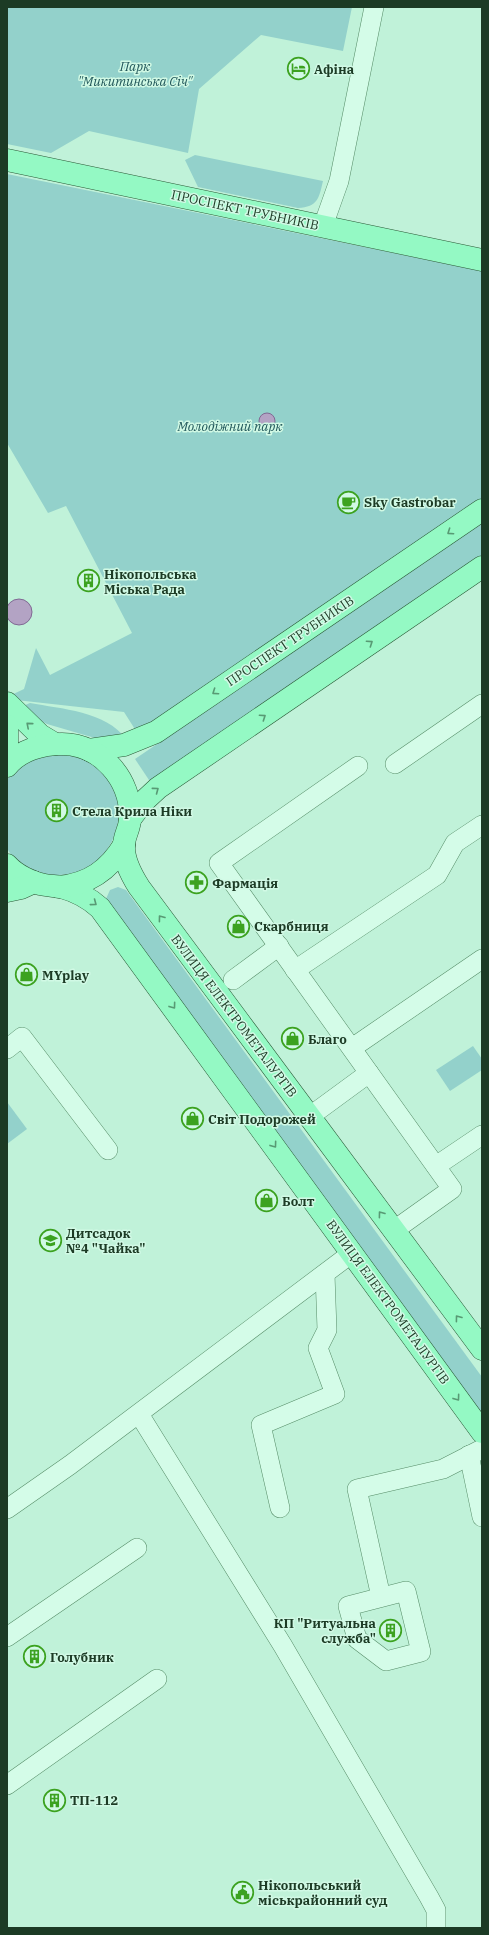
<svg xmlns="http://www.w3.org/2000/svg" width="489" height="1935" viewBox="0 0 489 1935" font-family="'IBM Plex Serif',serif">
<style>
.green{fill:#93d1cb}
.water{fill:#b3a3c4;stroke:#806993}
.lines{fill:none;stroke-linecap:round;stroke-linejoin:round}
.minor-casing{stroke:#568d68;stroke-width:20}
.major-casing{stroke:#2b5a37;stroke-width:23}
.minor{stroke:#d4fce8;stroke-width:19}
.major{stroke:#94f9c4;stroke-width:22}
.oneway{stroke:#589a74}
.labels{text-anchor:middle;dominant-baseline:central;stroke-width:3;stroke-linejoin:round;paint-order:stroke}
.park-label{font-size:13px;font-style:italic;fill:#21575a;stroke:#d1f9e5}
.poi-label{font-size:13px;font-weight:bold;fill:#1c3b25;stroke:#d1f9e5;text-anchor:start}
.street-label{font-size:13px;fill:#1c3b25;stroke:#d1f9e5}
</style>
<rect width="100%" height="100%" fill="#c0f2d9"/>
<g class="green">
<path d="M7 7H352L343 51 261 35 199 89 188 153 89 131 51 153 7 144Z"/>
<path d="M195 155 323 181C319 198 318 207 298 208L198 187 185 160Z"/>
<path d="M7 174 482 271V498L138 734 124 712 7 699V697L24 689 36 648 50 675 132 633 66 506 48 513 7 443Z"/>
<path d="M482 523V559L153 786 135 759Z"/>
<path d="M30 703C61 709 106 711 126 739L105 741 47 724 31 716 23 706Z"/>
<path d="M58 753C70 755 82 757 93 764 142 797 116 876 58 875 48 875 37 874 28 868 21 864 9 856 7 847 6 841 7 833 7 826 7 811 7 795 7 780 18 762 38 756 58 753Z"/>
<path d="M118 887 126 890 482 1377V1419L105 901 110 890Z"/>
<path d="M473 1046 482 1059V1070L450 1091 436 1070Z"/>
<path d="M7 1102 27 1129 7 1144Z"/>
</g>
<g class="water">
<circle cx="267" cy="421" r="8"/>
<circle cx="19" cy="612" r="13"/>
</g>
<g class="lines">
<defs>
<g id="minor">
<path d="M323 226 339 181 374 7"/>
<path d="M395 764 482 704"/>
<path d="M358 766 219 863 452 1189 393 1231"/>
<path d="M295 970 437 875 455 843 482 825"/>
<path d="M233 980 279 946"/>
<path d="M352 1048 482 959"/>
<path d="M7 1049 22 1037 108 1150"/>
<path d="M309 1117 369 1073"/>
<path d="M436 1166 482 1135"/>
<path d="M139 1414 283 1646 429 1897 436 1910V1928"/>
<path d="M469 1455 482 1517"/>
<path d="M280 1508 261 1425 335 1394 318 1348 327 1330 325 1274"/>
<path d="M7 1509 70 1465 352 1253"/>
<path d="M406 1591 421 1652 386 1661 357 1639 348 1606Z"/>
<path d="M381 1597 357 1489 443 1469 482 1449"/>
<path d="M7 1637 137 1548"/>
<path d="M7 1785 157 1679"/>
</g>
<g id="major">
<path d="M7 160 482 260"/>
<path d="M7 703 40 735 55 744"/>
<path d="M7 726V749"/>
<path d="M89 750 124 745 156 732 482 510"/>
<path d="M7 766C20 750 42 744 62 744 101 744 132 780 130 819 130 828 124 836 124 845 123 860 132 876 139 887L482 1349"/>
<path d="M130 819 144 801 158 788 482 567"/>
<path d="M7 865C16 875 32 883 45 885 51 886 56 886 61 887 76 891 89 898 100 908L482 1432"/>
<path d="M59 887C89 884 109 870 124 845"/>
<path d="M7 891 21 888 34 882"/>
</g>
</defs>
<use href="#minor" class="minor-casing"/>
<use href="#major" class="major-casing"/>
<use href="#minor" class="minor"/>
<use href="#major" class="major"/>
</g>
<defs><path id="oneway-chevron" d="M-2-3.5L2.5 0L-2 3.5" fill="none" stroke-width="1.6" stroke-linecap="round" stroke-linejoin="round"/></defs>
<g class="oneway">
<use href="#oneway-chevron" transform="translate(450 532) rotate(146)"/>
<use href="#oneway-chevron" transform="translate(370 643) rotate(-34)"/>
<use href="#oneway-chevron" transform="translate(215 692) rotate(146)"/>
<use href="#oneway-chevron" transform="translate(263 717) rotate(-34)"/>
<use href="#oneway-chevron" transform="translate(29 725) rotate(-139)"/>
<use href="#oneway-chevron" transform="translate(156 790) rotate(-37)"/>
<use href="#oneway-chevron" transform="translate(94 903) rotate(37)"/>
<use href="#oneway-chevron" transform="translate(161 918) rotate(-127)"/>
<use href="#oneway-chevron" transform="translate(173 1006) rotate(54)"/>
<use href="#oneway-chevron" transform="translate(274 1145) rotate(54)"/>
<use href="#oneway-chevron" transform="translate(381 1214) rotate(-127)"/>
<use href="#oneway-chevron" transform="translate(458 1318) rotate(-127)"/>
<use href="#oneway-chevron" transform="translate(457 1398) rotate(54)"/>
</g>
<defs>
<symbol id="hotel-ring" viewBox="-11 -11 22 22"><circle r="9.5" fill="#d1f9e5" stroke="#3ca220" stroke-width="1.5"/><path d="M-6-4.5h1.5V1H6V5H4.5V3h-9V5H-6ZM-4 0a1.8 1.8 0 1 1 3.6 0ZM.5 0V-2.5h3Q6-2.5 6 0Z" fill="#3ca220"/></symbol>
<symbol id="cafe-ring" viewBox="-11 -11 22 22"><circle r="9.5" fill="#d1f9e5" stroke="#3ca220" stroke-width="1.5"/><path d="M-5.5-4.5H6V0H3Q3 3.5 0 3.5H-2.5Q-5.5 3.5-5.5 0ZM3-3.2v2h1.7v-2ZM-6 4.5H4V6H-6Z" fill="#3ca220"/></symbol>
<symbol id="building-ring" viewBox="-11 -11 22 22"><circle r="9.5" fill="#d1f9e5" stroke="#3ca220" stroke-width="1.5"/><path d="M-4-6H4V6H1V3H-1V6H-4ZM-2.5-4.3h1.7v1.8h-1.7ZM.8-4.3h1.7v1.8H.8ZM-2.5-1h1.7V.8h-1.7ZM.8-1h1.7V.8H.8Z" fill="#3ca220"/></symbol>
<symbol id="pharmacy-ring" viewBox="-11 -11 22 22"><circle r="9.5" fill="#d1f9e5" stroke="#3ca220" stroke-width="1.5"/><path d="M-2-6h4v4h4v4h-4v4h-4v-4h-4v-4h4Z" fill="#3ca220"/></symbol>
<symbol id="shop-ring" viewBox="-11 -11 22 22"><circle r="9.5" fill="#d1f9e5" stroke="#3ca220" stroke-width="1.5"/><path d="M-5-2.5h2.3a2.7 3.5 0 0 1 5.4 0H5L5.5 6h-11ZM-1.5-2.5h3a1.5 2.3 0 0 0-3 0Z" fill="#3ca220"/></symbol>
<symbol id="school-ring" viewBox="-11 -11 22 22"><circle r="9.5" fill="#d1f9e5" stroke="#3ca220" stroke-width="1.5"/><path d="M0-5L7-2L0 1L-7-2ZM-4 1L0 2.5L4 1V4Q0 6-4 4Z" fill="#3ca220"/></symbol>
<symbol id="civic-ring" viewBox="-11 -11 22 22"><circle r="9.5" fill="#d1f9e5" stroke="#3ca220" stroke-width="1.5"/><path d="M-.6-6.5H3V-4.5H.6V-3L4-1V1h2V6H-6V1h2V-1L-.6-3ZM-1.2 2.5V6h2.4V2.5Z" fill="#3ca220"/></symbol>
</defs>
<g fill-rule="evenodd">
<use href="#hotel-ring" x="286" y="56" width="25" height="25"/>
<use href="#cafe-ring" x="336" y="490" width="25" height="25"/>
<use href="#building-ring" x="76" y="568" width="25" height="25"/>
<use href="#building-ring" x="44" y="798" width="25" height="25"/>
<use href="#pharmacy-ring" x="184" y="870" width="25" height="25"/>
<use href="#shop-ring" x="226" y="914" width="25" height="25"/>
<use href="#shop-ring" x="14" y="962" width="25" height="25"/>
<use href="#shop-ring" x="280" y="1026" width="25" height="25"/>
<use href="#shop-ring" x="180" y="1106" width="25" height="25"/>
<use href="#shop-ring" x="254" y="1188" width="25" height="25"/>
<use href="#school-ring" x="38" y="1228" width="25" height="25"/>
<use href="#building-ring" x="378" y="1618" width="25" height="25"/>
<use href="#building-ring" x="22" y="1644" width="25" height="25"/>
<use href="#building-ring" x="42" y="1788" width="25" height="25"/>
<use href="#civic-ring" x="230" y="1880" width="25" height="25"/>
</g>
<g class="labels">
<g class="park-label">
<text x="135" y="66">Парк<tspan x="135" dy="15">"Микитинська Січ"</tspan></text>
<text x="230" y="426">Молодіжний парк</text>
</g>
<g class="poi-label">
<text x="314" y="69">Афіна</text>
<text x="364" y="502">Sky Gastrobar</text>
<text x="104" y="574">Нiкопольська<tspan x="104" dy="15">Міська Рада</tspan></text>
<text x="72" y="811">Стела Крила Ніки</text>
<text x="212" y="883">Фармація</text>
<text x="254" y="926">Скарбниця</text>
<text x="42" y="975">MYplay</text>
<text x="308" y="1039">Благо</text>
<text x="208" y="1119">Світ Подорожей</text>
<text x="282" y="1201">Болт</text>
<text x="66" y="1233">Дитсадок<tspan x="66" dy="15">№4 "Чайка"</tspan></text>
<text x="376" y="1623" text-anchor="end">КП "Ритуальна<tspan x="376" dy="15">служба"</tspan></text>
<text x="50" y="1657">Голубник</text>
<text x="70" y="1800">ТП-112</text>
<text x="258" y="1885">Нікопольський<tspan x="258" dy="15">міськрайонний суд</tspan></text>
</g>
<g class="street-label">
<text transform="translate(245 210) rotate(12)">ПРОСПЕКТ ТРУБНИКІВ</text>
<text transform="translate(290 641) rotate(-34)">ПРОСПЕКТ ТРУБНИКІВ</text>
<text transform="translate(234 1016) rotate(53)">ВУЛИЦЯ ЕЛЕКТРОМЕТАЛУРГІВ</text>
<text transform="translate(388 1302) rotate(54)">ВУЛИЦЯ ЕЛЕКТРОМЕТАЛУРГІВ</text>
</g>
</g>
<rect width="489" height="1935" fill="none" stroke="#1c3b25" stroke-width="16"/>
</svg>
